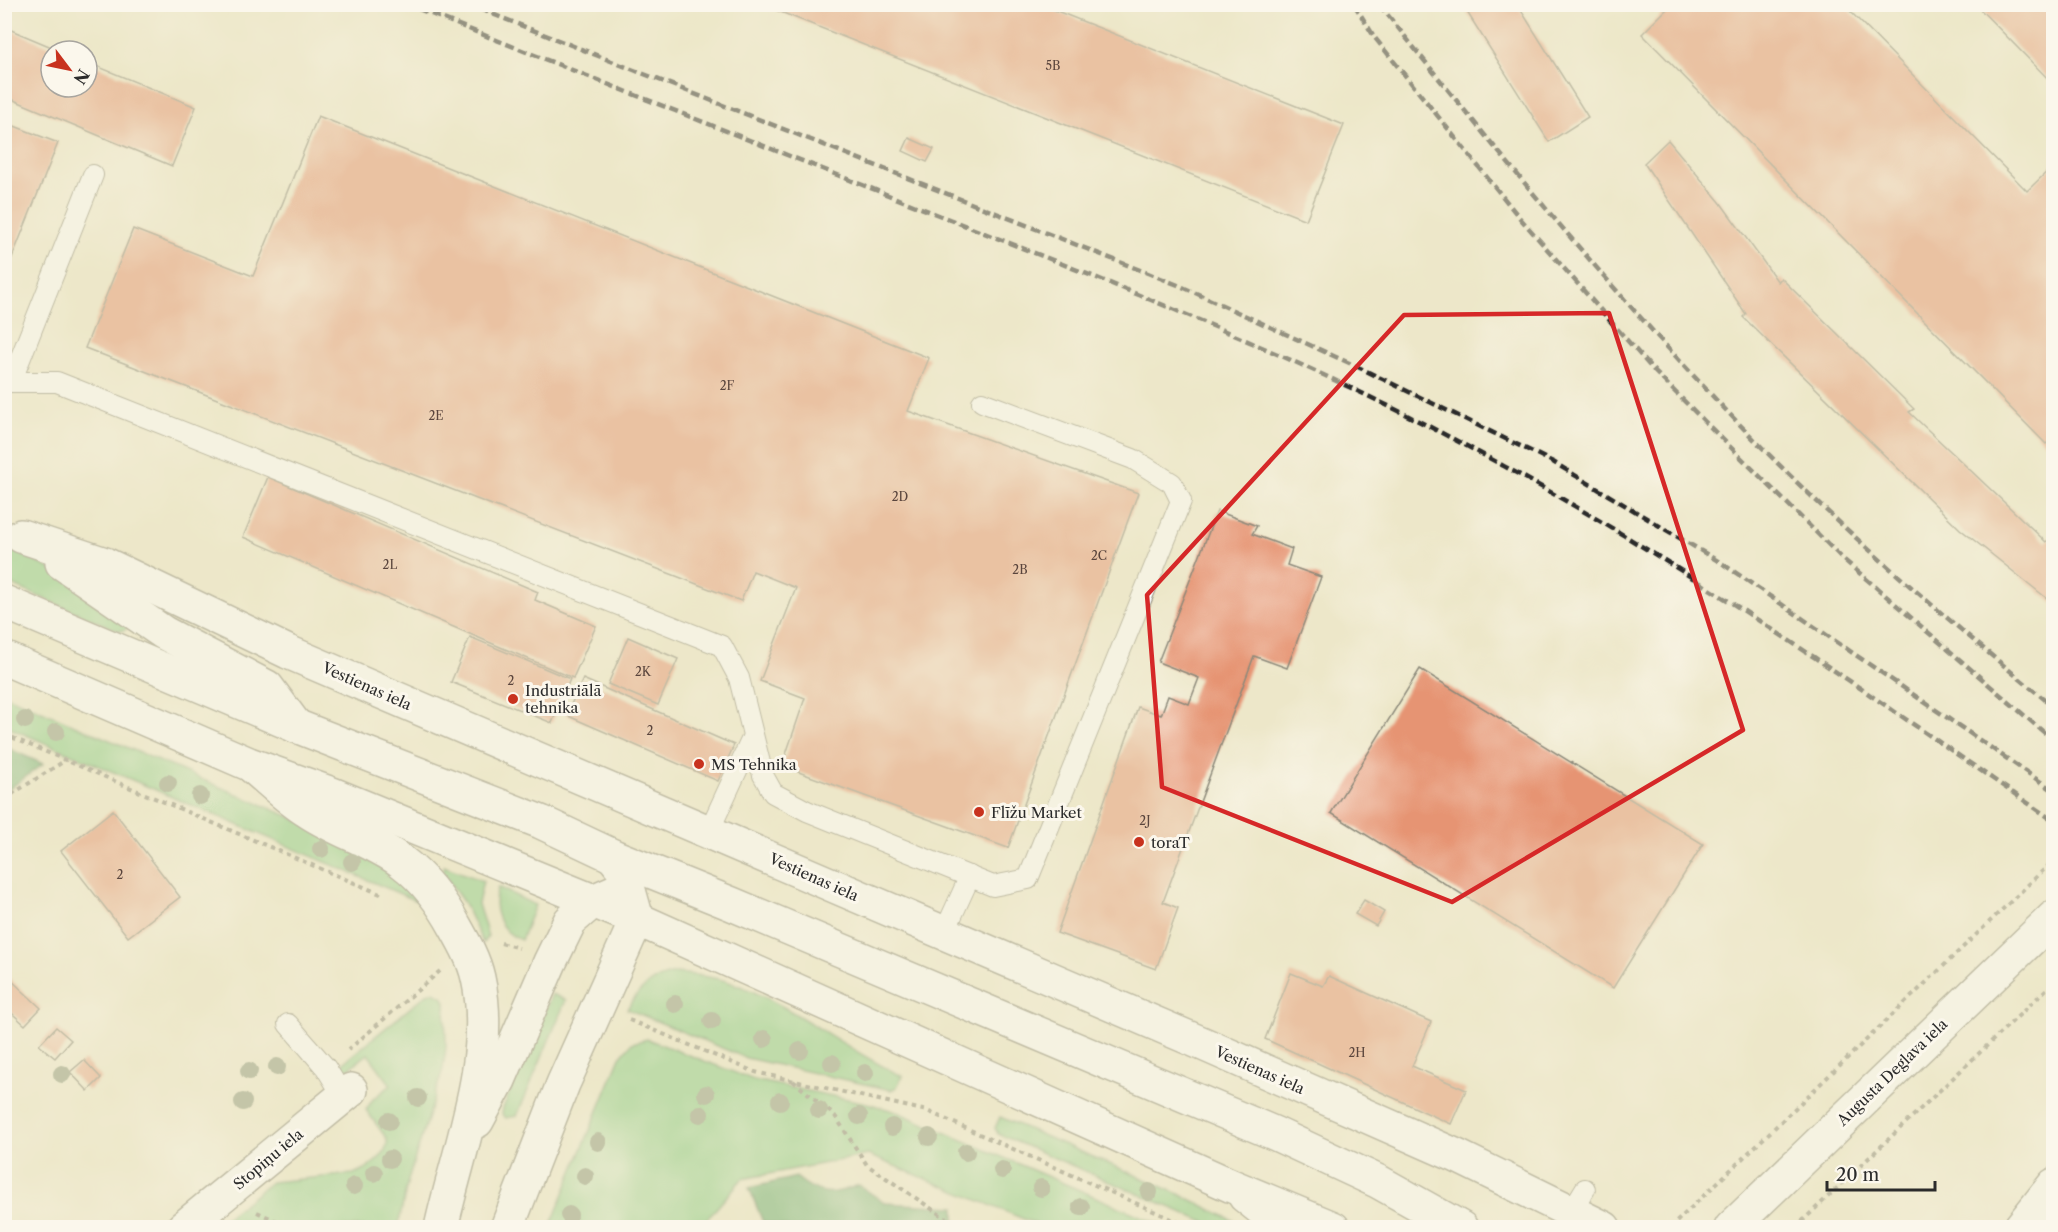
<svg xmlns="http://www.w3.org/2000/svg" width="2058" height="1232" viewBox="0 0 2058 1232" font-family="'Libre Caslon Text',serif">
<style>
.green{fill:#8acd86;stroke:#5a7c58;stroke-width:1.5}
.forest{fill:#6fb073;stroke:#4d6e4f;stroke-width:1.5}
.building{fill:#e69473}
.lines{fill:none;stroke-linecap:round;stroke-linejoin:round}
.lane-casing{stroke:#8c897a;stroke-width:22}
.street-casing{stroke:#8c897a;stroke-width:36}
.secondary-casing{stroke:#8c897a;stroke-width:36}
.primary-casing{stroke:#8c897a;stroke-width:36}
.path{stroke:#8c897a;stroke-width:4;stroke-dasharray:4.5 4.5;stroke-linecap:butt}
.lane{stroke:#fff;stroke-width:20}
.street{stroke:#fff;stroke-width:33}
.secondary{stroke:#fff;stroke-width:33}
.primary{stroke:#fff;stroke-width:33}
.rail{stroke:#2b2b2b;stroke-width:4.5;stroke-dasharray:9 4.5;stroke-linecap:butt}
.tree{fill:#929b81}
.marked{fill:none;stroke:#d62828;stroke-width:4.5;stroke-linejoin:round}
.poi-dot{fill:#c8321e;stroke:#fbf7ec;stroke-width:2}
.labels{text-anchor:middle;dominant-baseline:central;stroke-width:6;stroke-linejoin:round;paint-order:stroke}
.number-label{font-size:12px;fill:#5a453d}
.street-label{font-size:15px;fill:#2b2b2b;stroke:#fbf7ec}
.poi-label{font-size:15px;fill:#2b2b2b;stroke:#fbf7ec;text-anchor:start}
</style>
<rect width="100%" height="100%" fill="#fbf7ec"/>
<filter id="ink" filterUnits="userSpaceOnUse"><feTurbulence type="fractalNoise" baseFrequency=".0167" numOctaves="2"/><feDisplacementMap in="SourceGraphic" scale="12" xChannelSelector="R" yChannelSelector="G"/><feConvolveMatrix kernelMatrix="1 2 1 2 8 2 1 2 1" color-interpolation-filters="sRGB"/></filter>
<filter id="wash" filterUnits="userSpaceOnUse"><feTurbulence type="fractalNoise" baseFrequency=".008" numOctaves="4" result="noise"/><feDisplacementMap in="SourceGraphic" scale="24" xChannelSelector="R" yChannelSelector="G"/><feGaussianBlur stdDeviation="1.35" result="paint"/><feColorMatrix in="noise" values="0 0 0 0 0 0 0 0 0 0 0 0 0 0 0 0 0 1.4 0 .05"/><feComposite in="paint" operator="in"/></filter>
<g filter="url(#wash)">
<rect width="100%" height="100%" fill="#ede7c9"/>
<g class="green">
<path d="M4 546 63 575 128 626 125 630 119 631 5 582Z"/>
<path d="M4 695 347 841 380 860 424 904 5 726Z"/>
<path d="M444 866 483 881 478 904 488 936 483 943 464 903 442 872Z"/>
<path d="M498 887 535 905 521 940C499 932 490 909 498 887Z"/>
<path d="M676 973C693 975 710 976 726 981 788 1001 843 1049 902 1076L897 1087 891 1090 746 1058 627 1009C639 989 652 977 676 973Z"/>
<path d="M434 992 442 996 445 1002 446 1047 443 1069 408 1180 398 1227 218 1228 217 1225 271 1182 353 1174C367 1170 389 1155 387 1139L366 1110 373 1099 391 1085 368 1054 347 1070 339 1066 427 994Z"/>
<path d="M552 994 566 1000 517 1116 506 1118 502 1114 503 1108Z"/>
<path d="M647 1039 754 1080 867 1103 897 1112 1166 1227H1043L868 1155 742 1179 700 1227H550L620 1057 632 1043Z"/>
<path d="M1000 1117 1177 1193 1247 1227H1216L998 1134 995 1128Z"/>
</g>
<g class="forest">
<path d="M5 747 43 764 5 792Z"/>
<path d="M796 1177C819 1196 831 1196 859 1185L885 1203 955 1207V1226L791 1228 763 1222 749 1188Z"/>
</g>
<g id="blocks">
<g class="building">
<path d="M1039 4 1344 125 1306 220 763 5Z"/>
<path d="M1462 4H1517L1588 117 1549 142Z"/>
<path d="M1672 4H1843L2027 191 2054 165V437L2046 444 1642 34Z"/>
<path d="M1975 4H2054V85Z"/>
<path d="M4 27 61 51H51V87H87V62L196 107 172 166 4 96Z"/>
<path d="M318 116 929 358 908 411 1138 493 1008 848 782 766 805 698 760 681 796 588 753 571 741 601 85 348 133 229 253 276Z"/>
<path d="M4 122 58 143 5 275H4Z"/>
<path d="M909 138 934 149 927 162 903 151Z"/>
<path d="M1668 140 1720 202 1778 282 1781 278 1914 409 1909 412 2046 542 2054 535V604L1960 529 1743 317 1746 314 1644 163Z"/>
<path d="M268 477 538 592 535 600 596 626 573 678 243 537Z"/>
<path d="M1217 511 1257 526 1252 534 1292 549 1287 565 1321 577 1287 668 1254 656 1163 902 1178 908 1156 969 1057 933 1138 707 1161 715 1168 696 1189 704 1199 678 1158 662Z"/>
<path d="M470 637 570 679 552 723 451 682Z"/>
<path d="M628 637 678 659 658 705 608 684Z"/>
<path d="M1420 669 1703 844 1613 988 1331 813Z"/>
<path d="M583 679 734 745 718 781 566 715Z"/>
<path d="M113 810 180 897 128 937 61 851Z"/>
<path d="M1364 900 1384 912 1376 926 1355 914Z"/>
<path d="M1291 973 1323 986 1329 976 1431 1022 1412 1066 1466 1090 1451 1124 1265 1039Z"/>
<path d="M10 979 41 1008 25 1025 4 1006V985Z"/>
<path d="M56 1027 71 1040 55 1058 39 1045Z"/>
<path d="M84 1060 101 1078 88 1091 70 1072Z"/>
</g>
</g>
</g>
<g filter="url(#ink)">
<use href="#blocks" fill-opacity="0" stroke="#8c897a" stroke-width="1.5"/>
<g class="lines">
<defs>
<g id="lane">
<path d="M4 379 11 382H57L722 646 739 678 763 775 773 793 807 811 993 886 1028 879 1181 501 1172 483 1133 459 982 402"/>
<path d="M11 382 93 175"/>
<path d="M709 831 753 736"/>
<path d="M944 933 970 876"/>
<path d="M288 1024 326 1068 343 1096"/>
<path d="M1571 1212 1585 1189"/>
</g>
<g id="street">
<path d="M21 536 105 564 288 652 1201 1043 1457 1156 1604 1228"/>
<path d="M62 563 164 633 267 687 296 726"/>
<path d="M1245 1196 1285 1228"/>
<path d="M183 1228 351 1090"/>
<path d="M2020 1228 2054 1185"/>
</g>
<g id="secondary">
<path d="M253 767C270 781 287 798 306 810 336 831 373 840 402 862 426 880 442 902 456 928 465 944 474 960 478 978 496 1057 458 1150 441 1228"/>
<path d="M477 1121 499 1080 550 962 570 921 593 901 618 890"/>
<path d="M507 1228 563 1084 637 919 623 869 613 856"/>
<path d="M1731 1228 2054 917"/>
</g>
<g id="primary">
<path d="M4 602 296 726 541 822 613 856 732 904 1276 1134 1379 1182 1461 1228"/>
<path d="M4 658 249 764 332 794 637 919 1232 1186 1333 1228"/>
</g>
</defs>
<use href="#lane" class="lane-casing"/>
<use href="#street" class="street-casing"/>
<use href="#secondary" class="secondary-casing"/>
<use href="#primary" class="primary-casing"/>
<g class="path">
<path d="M4 734 385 896"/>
<path d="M4 799 66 760"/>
<path d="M501 943 519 948"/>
<path d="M629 1020 755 1072 927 1111 1192 1228"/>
<path d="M348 1050 440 971"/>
<path d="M793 1081 835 1116 867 1165 960 1228"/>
<path d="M257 1212 292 1228"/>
<path d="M1670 1228 2054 860"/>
<path d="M1795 1228 2054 982"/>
</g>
<use href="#lane" class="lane"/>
<use href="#street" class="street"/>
<use href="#secondary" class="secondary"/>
<use href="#primary" class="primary"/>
<g class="rail">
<path d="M406 4C584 75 762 145 941 216 1116 285 1293 354 1459 442 1667 551 1860 688 2054 821"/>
<path d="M467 4 1178 285 1358 367 1553 462 1723 564 2054 791"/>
<path d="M1354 4 1375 38 1519 217 1656 373 1842 558 2054 741"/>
<path d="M1379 4C1497 152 1616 297 1747 432 1842 531 1948 620 2054 707"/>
</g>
</g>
<g class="tree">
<circle cx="25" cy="720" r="9"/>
<circle cx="56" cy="732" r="9"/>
<circle cx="168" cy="783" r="9"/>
<circle cx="200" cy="796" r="9"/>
<circle cx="321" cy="849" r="9"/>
<circle cx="352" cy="862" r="9"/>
<circle cx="675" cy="1004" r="9"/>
<circle cx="712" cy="1021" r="9"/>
<circle cx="764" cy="1039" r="9"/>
<circle cx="800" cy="1051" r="9"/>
<circle cx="832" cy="1063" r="9"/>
<circle cx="277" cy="1067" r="9"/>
<circle cx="249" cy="1071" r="9"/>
<circle cx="865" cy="1073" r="9"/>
<circle cx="62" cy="1074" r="9"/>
<circle cx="706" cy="1094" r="9"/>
<circle cx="418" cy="1098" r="9"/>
<circle cx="780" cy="1101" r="9"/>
<circle cx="243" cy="1102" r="9"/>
<circle cx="819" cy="1110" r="9"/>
<circle cx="700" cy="1114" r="9"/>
<circle cx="859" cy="1116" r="9"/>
<circle cx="389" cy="1121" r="9"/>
<circle cx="892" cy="1127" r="9"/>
<circle cx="929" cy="1137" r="9"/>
<circle cx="598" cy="1142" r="9"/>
<circle cx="966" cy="1152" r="9"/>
<circle cx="390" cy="1159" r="9"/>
<circle cx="1002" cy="1170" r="9"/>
<circle cx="374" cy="1173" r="9"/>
<circle cx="585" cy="1176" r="9"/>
<circle cx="354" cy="1186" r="9"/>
<circle cx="1041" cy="1188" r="9"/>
<circle cx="1149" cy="1192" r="9"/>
<circle cx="1081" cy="1207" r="9"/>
<circle cx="569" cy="1215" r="9"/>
</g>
</g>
<path d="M0 0H2058V1232H0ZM1609 313 1743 730 1452 902 1162 787 1147 595 1404 315Z" fill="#ede7c9" fill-opacity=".55" fill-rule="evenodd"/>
<path class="marked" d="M1609 313 1743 730 1452 902 1162 787 1147 595 1404 315Z"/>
<g class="poi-dot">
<circle cx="513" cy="699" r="6"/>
<circle cx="699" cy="764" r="6"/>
<circle cx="979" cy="812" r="6"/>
<circle cx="1139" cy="842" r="6"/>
</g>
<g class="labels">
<g class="number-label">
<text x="1053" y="65">5B</text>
<text x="727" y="385">2F</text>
<text x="436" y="415">2E</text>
<text x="900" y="496">2D</text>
<text x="1099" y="555">2C</text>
<text x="390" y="564">2L</text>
<text x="1020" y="569">2B</text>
<text x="643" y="671">2K</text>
<text x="511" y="680">2</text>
<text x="650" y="730">2</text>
<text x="1145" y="820">2J</text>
<text x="120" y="874">2</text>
<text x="1357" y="1052">2H</text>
</g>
<g class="street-label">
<text transform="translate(367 686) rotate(24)">Vestienas iela</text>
<text transform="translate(814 877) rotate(24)">Vestienas iela</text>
<text transform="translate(1260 1070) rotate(24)">Vestienas iela</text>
<text transform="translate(1892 1072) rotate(-44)">Augusta Deglava iela</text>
<text transform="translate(268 1159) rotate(-40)">Stopiņu iela</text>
</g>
<g class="poi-label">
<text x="525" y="690">Industriālā<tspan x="525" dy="17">tehnika</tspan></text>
<text x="711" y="764">MS Tehnika</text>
<text x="991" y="812">Flīžu Market</text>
<text x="1151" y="842">toraT</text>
</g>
</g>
<rect width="2058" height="1232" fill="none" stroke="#fbf7ec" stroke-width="24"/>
<g transform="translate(69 69) rotate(122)"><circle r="28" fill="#fbf7ec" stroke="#a8a59f" stroke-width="1.5"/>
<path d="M0-4.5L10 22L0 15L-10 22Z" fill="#c8321e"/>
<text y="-9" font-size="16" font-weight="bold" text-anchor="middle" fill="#2b2b2b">N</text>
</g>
<path d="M1827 1181v9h108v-9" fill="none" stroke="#2b2b2b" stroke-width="3"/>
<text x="1836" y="1181" font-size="18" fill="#2b2b2b" stroke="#fbf7ec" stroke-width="4.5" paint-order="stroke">20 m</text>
</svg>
